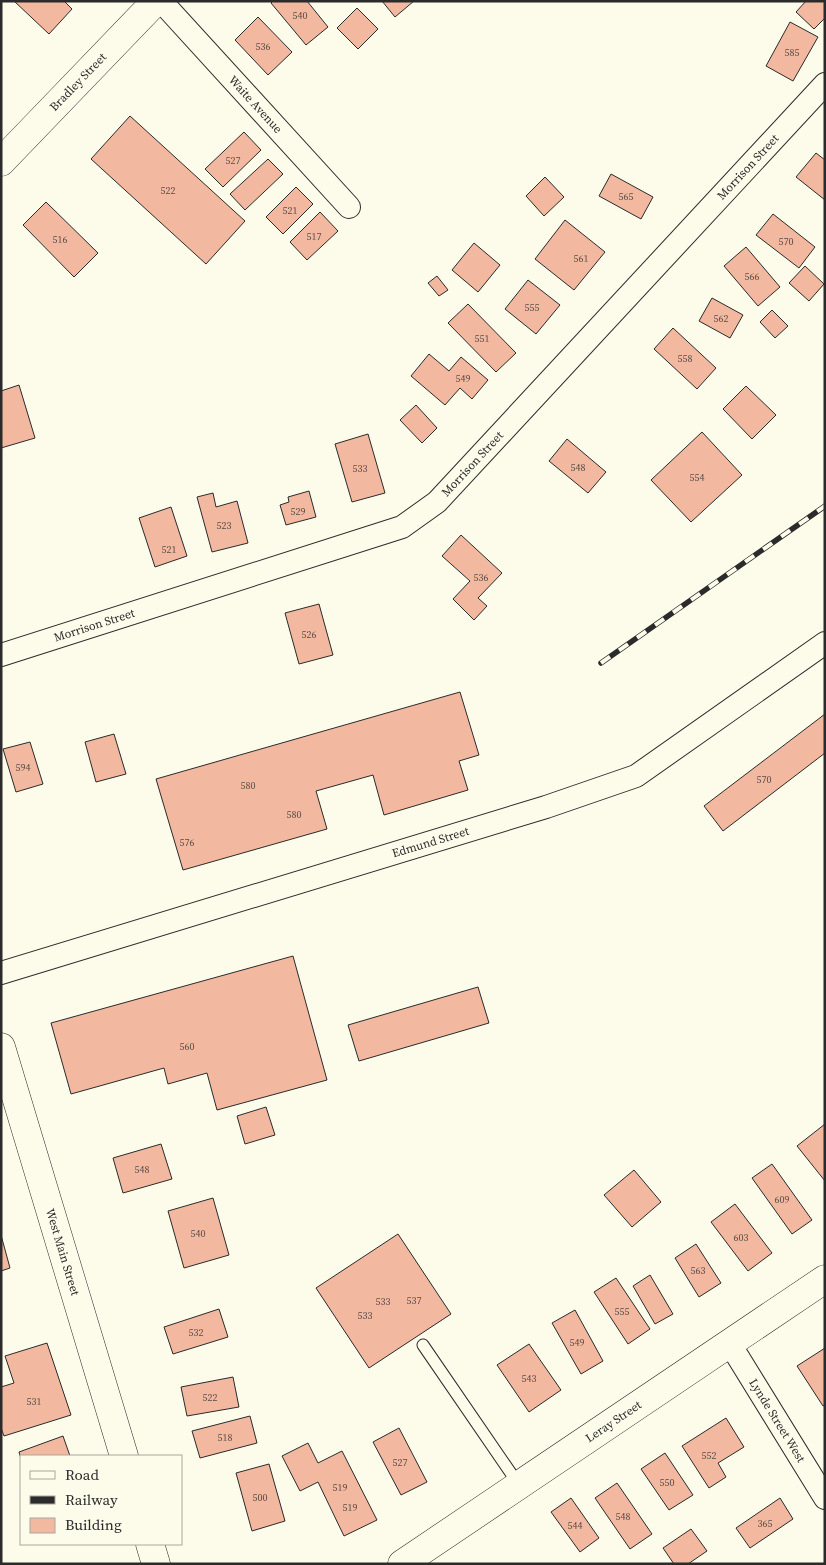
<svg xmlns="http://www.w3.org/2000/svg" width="826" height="1565" viewBox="0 0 826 1565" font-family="'Source Serif 4',serif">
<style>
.building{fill:#f2b8a0;stroke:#2b2b2b}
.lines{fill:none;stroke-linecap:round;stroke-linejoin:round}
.service-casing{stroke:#2b2b2b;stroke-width:13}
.minor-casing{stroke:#2b2b2b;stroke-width:24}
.primary-casing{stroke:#2b2b2b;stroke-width:29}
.service{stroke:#fdfbea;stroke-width:11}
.minor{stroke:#fdfbea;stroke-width:22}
.primary{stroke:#fdfbea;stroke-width:28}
.rail-casing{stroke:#2b2b2b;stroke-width:5.5}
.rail{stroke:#fdfbea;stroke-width:4;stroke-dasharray:11;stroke-linecap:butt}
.labels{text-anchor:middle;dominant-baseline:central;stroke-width:4;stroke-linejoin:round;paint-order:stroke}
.number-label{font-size:10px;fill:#5d4e48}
.street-label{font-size:12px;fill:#2b2b2b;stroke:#fdfbea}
</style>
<rect width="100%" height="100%" fill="#fdfbea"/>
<g class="building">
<path d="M14 1H64L72 9 49 34Z"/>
<path d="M273 1H307L328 27 306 45 271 3Z"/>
<path d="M382 1H414L395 17Z"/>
<path d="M806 1H825V18L814 29 796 12Z"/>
<path d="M357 8 378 29 358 49 337 28Z"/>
<path d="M258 17 292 52 268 75 235 40Z"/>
<path d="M790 22 818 37 793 81 766 66Z"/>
<path d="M130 116 245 221 206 264 91 159Z"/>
<path d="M244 132 261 150 223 187 205 169Z"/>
<path d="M816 153 825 160V200L796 177Z"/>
<path d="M268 159 283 174 245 210 230 194Z"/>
<path d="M611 174 653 197 641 219 599 196Z"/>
<path d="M545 177 564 197 544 216 526 196Z"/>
<path d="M296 187 313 204 283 234 266 217Z"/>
<path d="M46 202 98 253 74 277 23 225Z"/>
<path d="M320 212 338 231 307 260 290 242Z"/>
<path d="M773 214 815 247 799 268 756 235Z"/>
<path d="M565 220 605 252 574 290 535 259Z"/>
<path d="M474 243 500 265 478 292 452 270Z"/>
<path d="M746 247 780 287 758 306 724 266Z"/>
<path d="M805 266 824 284 809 301 789 283Z"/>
<path d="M437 276 448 290 439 296 428 283Z"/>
<path d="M528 280 560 305 536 334 505 309Z"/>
<path d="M712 298 743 315 730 338 699 321Z"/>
<path d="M468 304 516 353 496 372 448 323Z"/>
<path d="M772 310 788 326 775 338 760 322Z"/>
<path d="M673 328 716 368 697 389 654 349Z"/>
<path d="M429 354 449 371 461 357 488 380 472 399 460 388 445 405 411 376Z"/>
<path d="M19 385 35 438 1 448V391Z"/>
<path d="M746 386 776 415 752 439 723 409Z"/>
<path d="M416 405 437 428 422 443 400 420Z"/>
<path d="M702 432 742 475 691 522 651 480Z"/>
<path d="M368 434 385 493 352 502 335 444Z"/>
<path d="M567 439 606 472 588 493 549 461Z"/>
<path d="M309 491 316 517 286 525 280 505 289 502 288 497Z"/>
<path d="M213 493 216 507 237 501 248 543 212 552 197 497Z"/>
<path d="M171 507 187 556 155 567 139 518Z"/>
<path d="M461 535 502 573 478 598 487 606 474 620 453 599 470 581 442 556Z"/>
<path d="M319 604 333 655 299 664 285 613Z"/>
<path d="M460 692 479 755 459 761 468 790 384 815 373 775 316 791 327 829 183 870 156 779Z"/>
<path d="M825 714V753L723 831 704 806Z"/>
<path d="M114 734 126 774 96 782 85 742Z"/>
<path d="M30 742 43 784 16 792 3 749Z"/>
<path d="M293 956 327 1080 217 1110 207 1073 168 1084 164 1068 71 1094 51 1023Z"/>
<path d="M478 987 489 1023 359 1061 348 1025Z"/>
<path d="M266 1107 275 1135 245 1144 237 1116Z"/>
<path d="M825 1124V1181L797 1146Z"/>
<path d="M161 1144 172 1179 123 1193 113 1158Z"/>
<path d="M772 1164 812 1220 792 1234 752 1178Z"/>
<path d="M634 1170 661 1202 632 1227 604 1195Z"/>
<path d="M213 1198 229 1255 184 1268 168 1211Z"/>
<path d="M735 1204 772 1253 748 1271 711 1222Z"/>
<path d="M398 1234 451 1314 369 1368 316 1288Z"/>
<path d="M1 1235 10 1268 1 1271Z"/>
<path d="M696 1244 721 1283 699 1297 675 1258Z"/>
<path d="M650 1275 673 1314 655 1324 633 1286Z"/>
<path d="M616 1278 650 1329 628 1344 594 1292Z"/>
<path d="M219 1309 228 1337 173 1354 164 1327Z"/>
<path d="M575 1310 603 1361 581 1374 552 1323Z"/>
<path d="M47 1343 71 1415 4 1436 1 1428V1387L14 1383 5 1356Z"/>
<path d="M529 1344 561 1390 529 1412 497 1365Z"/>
<path d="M825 1348V1405L823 1406 797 1366Z"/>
<path d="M233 1377 239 1407 187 1416 181 1387Z"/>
<path d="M250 1416 257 1443 200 1458 192 1431Z"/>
<path d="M726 1418 744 1447 718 1463 726 1477 709 1488 682 1446Z"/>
<path d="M399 1428 427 1482 401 1495 373 1442Z"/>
<path d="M63 1436 70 1456H21V1459L19 1452Z"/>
<path d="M308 1443 318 1463 342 1451 377 1520 344 1536 318 1482 300 1491 282 1456Z"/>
<path d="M665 1453 693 1495 669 1510 641 1469Z"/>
<path d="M269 1464 285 1521 252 1531 236 1473Z"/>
<path d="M617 1483 652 1534 630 1549 595 1498Z"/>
<path d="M571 1498 599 1538 580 1552 551 1512Z"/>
<path d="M780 1498 793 1519 750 1548 736 1528Z"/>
<path d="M691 1529 707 1551 688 1564H674L663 1548Z"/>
</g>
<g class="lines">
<defs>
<path id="service" d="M423 1345 519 1485"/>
<g id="minor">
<path id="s1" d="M161 1 349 207"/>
<path id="s2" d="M1 655 402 527 437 502 825 84"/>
<path id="s3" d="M1 973 546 807 636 776 825 643"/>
<path id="s4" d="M730 1344 825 1498"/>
</g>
<g id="primary">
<path id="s5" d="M1 162 156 1"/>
<path id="s6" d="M1 1047 124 1456"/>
<path d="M150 1544 156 1564"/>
<path id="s7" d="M402 1564 825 1279"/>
</g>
</defs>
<use href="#service" class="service-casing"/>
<use href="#minor" class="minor-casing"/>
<use href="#primary" class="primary-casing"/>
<use href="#service" class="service"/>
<use href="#minor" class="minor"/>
<use href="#primary" class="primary"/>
<defs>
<path id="rail" d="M601 663 825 506"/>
</defs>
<use href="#rail" class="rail-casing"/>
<use href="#rail" class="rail"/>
</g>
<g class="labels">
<g class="number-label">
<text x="300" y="15">540</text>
<text x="263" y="46">536</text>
<text x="792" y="52">585</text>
<text x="233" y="160">527</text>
<text x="168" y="190">522</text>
<text x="626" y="196">565</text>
<text x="290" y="210">521</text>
<text x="314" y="236">517</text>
<text x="60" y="239">516</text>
<text x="786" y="241">570</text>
<text x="581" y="258">561</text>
<text x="752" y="276">566</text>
<text x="532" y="307">555</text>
<text x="721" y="318">562</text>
<text x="482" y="338">551</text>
<text x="685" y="358">558</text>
<text x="463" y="378">549</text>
<text x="578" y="467">548</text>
<text x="360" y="468">533</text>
<text x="697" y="477">554</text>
<text x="298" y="511">529</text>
<text x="224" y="525">523</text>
<text x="169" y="549">521</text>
<text x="481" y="577">536</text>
<text x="309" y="634">526</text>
<text x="23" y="767">594</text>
<text x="764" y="779">570</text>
<text x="248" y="785">580</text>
<text x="294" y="814">580</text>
<text x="187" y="842">576</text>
<text x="187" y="1046">560</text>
<text x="142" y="1169">548</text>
<text x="782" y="1199">609</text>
<text x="198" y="1233">540</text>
<text x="741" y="1237">603</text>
<text x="698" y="1270">563</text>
<text x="414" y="1300">537</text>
<text x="383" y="1301">533</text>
<text x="622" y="1311">555</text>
<text x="365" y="1315">533</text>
<text x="196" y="1332">532</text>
<text x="577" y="1342">549</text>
<text x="529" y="1378">543</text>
<text x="210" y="1397">522</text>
<text x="34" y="1401">531</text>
<text x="225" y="1437">518</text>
<text x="709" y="1455">552</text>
<text x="400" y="1462">527</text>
<text x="667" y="1482">550</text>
<text x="340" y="1487">519</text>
<text x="260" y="1497">500</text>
<text x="350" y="1507">519</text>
<text x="623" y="1516">548</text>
<text x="765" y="1523">365</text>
<text x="575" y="1525">544</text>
</g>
<g class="street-label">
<text stroke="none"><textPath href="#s5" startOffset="111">Bradley Street</textPath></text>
<text stroke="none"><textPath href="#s1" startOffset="140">Waite Avenue</textPath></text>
<text stroke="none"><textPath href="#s2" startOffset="921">Morrison Street</textPath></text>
<text stroke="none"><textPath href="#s2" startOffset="516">Morrison Street</textPath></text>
<text stroke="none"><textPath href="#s2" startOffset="98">Morrison Street</textPath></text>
<text stroke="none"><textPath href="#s3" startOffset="449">Edmund Street</textPath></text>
<text stroke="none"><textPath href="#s6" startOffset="214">West Main Street</textPath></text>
<text stroke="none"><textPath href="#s7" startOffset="255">Leray Street</textPath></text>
<text stroke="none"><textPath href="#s4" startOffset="90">Lynde Street West</textPath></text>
</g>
</g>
<rect width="826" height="1565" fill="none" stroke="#2b2b2b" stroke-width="5"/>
<rect x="20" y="1455" width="162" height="90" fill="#fdfbea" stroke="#a9a89e"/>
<rect x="30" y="1471" width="25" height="8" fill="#fdfbea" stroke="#a9a89e"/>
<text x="65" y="1480" font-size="15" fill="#2b2b2b">Road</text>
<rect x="30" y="1496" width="25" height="8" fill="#2b2b2b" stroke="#a9a89e"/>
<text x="65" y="1505" font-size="15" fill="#2b2b2b">Railway</text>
<rect x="30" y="1518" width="25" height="15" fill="#f2b8a0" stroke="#a9a89e"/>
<text x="65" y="1530" font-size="15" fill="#2b2b2b">Building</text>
</svg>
